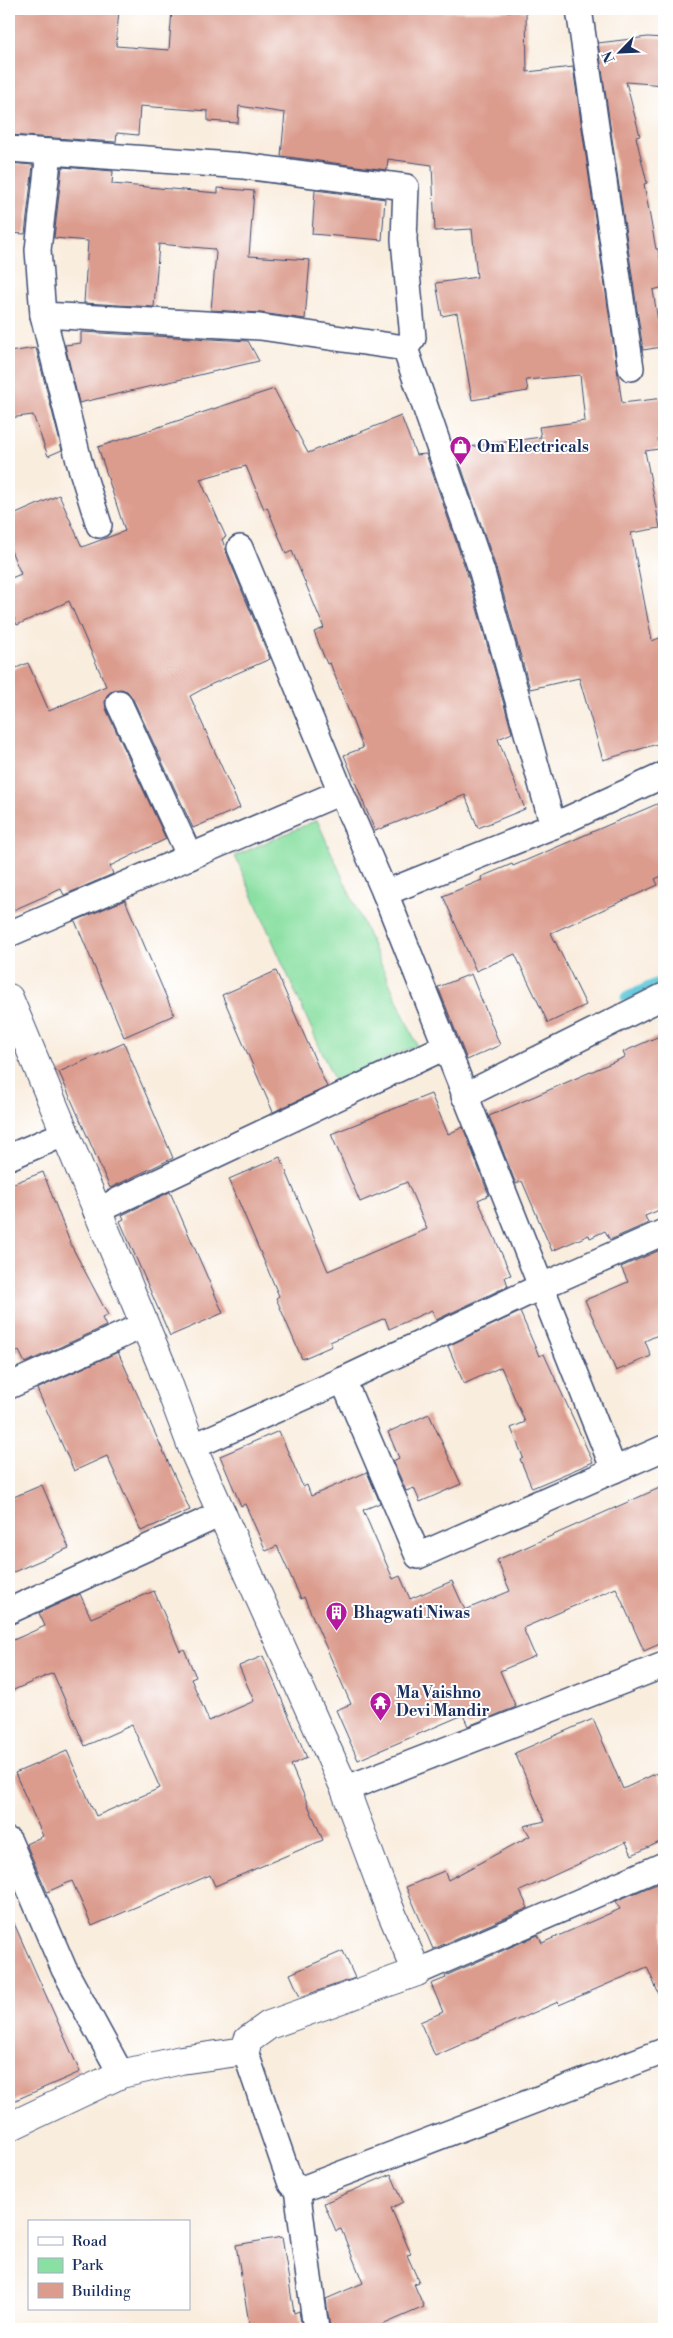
<svg xmlns="http://www.w3.org/2000/svg" width="673" height="2338" viewBox="0 0 673 2338" font-family="'Libre Bodoni',serif">
<style>
.green{fill:#8ae0a3;stroke:#528880}
.lines{fill:none;stroke-linecap:round;stroke-linejoin:round}
.stream{stroke:#5ec8d9;stroke-width:9}
.building{fill:#db9c8e}
.minor-casing{stroke:#3c4c71;stroke-width:28}
.tertiary-casing{stroke:#3c4c71;stroke-width:30}
.minor{stroke:#fff;stroke-width:25}
.tertiary{stroke:#fff;stroke-width:28}
.labels{text-anchor:middle;dominant-baseline:central;stroke-width:4;stroke-linejoin:round;paint-order:stroke}
.poi-label{font-size:16px;font-weight:bold;fill:#1b2f5e;stroke:#fff;text-anchor:start}
</style>
<rect width="100%" height="100%" fill="#fff"/>
<filter id="ink" filterUnits="userSpaceOnUse"><feTurbulence type="fractalNoise" baseFrequency=".02" numOctaves="2"/><feDisplacementMap in="SourceGraphic" scale="10" xChannelSelector="R" yChannelSelector="G"/><feConvolveMatrix kernelMatrix="1 2 1 2 8 2 1 2 1" color-interpolation-filters="sRGB"/></filter>
<filter id="wash" filterUnits="userSpaceOnUse"><feTurbulence type="fractalNoise" baseFrequency=".0096" numOctaves="4" result="noise"/><feDisplacementMap in="SourceGraphic" scale="20" xChannelSelector="R" yChannelSelector="G"/><feGaussianBlur stdDeviation="1.12" result="paint"/><feColorMatrix in="noise" values="0 0 0 0 0 0 0 0 0 0 0 0 0 0 0 0 0 1.4 0 .05"/><feComposite in="paint" operator="in"/></filter>
<g filter="url(#wash)">
<rect width="100%" height="100%" fill="#f9edde"/>
<path class="green" d="M317 820 417 1045 335 1082 235 856Z"/>
<g class="lines">
<g class="stream">
<path d="M651 768 664 762"/>
<path d="M625 997 664 979"/>
</g>
</g>
<g id="blocks">
<g class="building">
<path d="M9 9H119L116 46 169 50 172 9H418V12L526 11 527 72 573 67 622 403 664 398V438H658L659 449 645 451 660 528 631 533 652 641 664 636V742L603 760 579 678 530 689 496 568 455 449 541 437 539 427 585 421 580 375 526 380 528 391 472 400 457 313 442 316 436 283 477 277 472 229 435 231 432 165 388 159 387 170 281 156 285 113 239 106 238 123 208 121V111L140 106 138 135 117 133 116 142 9 135Z"/>
<path d="M648 37 664 38V85L626 82 640 136 636 137 647 183 644 184 656 249H658L664 278V287L653 290 662 347 643 350 598 43Z"/>
<path d="M9 163 33 165 25 234 9 233Z"/>
<path d="M62 167 113 171 112 184 218 193V188L254 191 249 256 310 260 305 319 261 313 211 310 216 253 214 249 159 244 154 307 84 303 88 241 54 238Z"/>
<path d="M315 190 385 199 382 240 312 234Z"/>
<path d="M81 332 248 341 259 361 79 403 65 345 81 343Z"/>
<path d="M36 348 62 450 48 456 33 415 9 418V352Z"/>
<path d="M274 389 308 453 401 416 416 455 426 454 468 576 512 733 498 739 525 809 478 828 465 795 375 831 344 755 363 748 330 663 327 664 314 632 324 628 292 551 286 554 267 507 264 509 246 466 200 479 226 537 222 539 227 554 270 659 212 684 190 696 240 808 193 828 132 697 127 691 121 689 113 690 107 695 105 702 106 709 166 839 110 866 113 874 64 895 61 889 9 912V671L28 663 49 711 106 686 69 601 17 625 9 607V579L21 574 9 546V517L59 495 82 547 125 531 98 447Z"/>
<path d="M664 801V875L655 879 658 885 551 933 586 1005 548 1023 515 954 476 971 443 896 482 880 481 877 512 864 513 866Z"/>
<path d="M125 900 174 1015 124 1037 75 921Z"/>
<path d="M276 971 327 1087 273 1112 222 995Z"/>
<path d="M471 974 500 1045 467 1060 438 987Z"/>
<path d="M664 1034V1208L645 1216 648 1223 610 1240 605 1231 590 1238 589 1235 552 1251 522 1181 516 1184 489 1116 625 1057 623 1052Z"/>
<path d="M124 1043 173 1158 110 1188 59 1072Z"/>
<path d="M431 1094 448 1134 463 1127 489 1195 478 1200 511 1275 505 1277 508 1286 436 1320 432 1310 389 1329 385 1318 330 1342 332 1346 302 1359 276 1298 279 1296 229 1179 280 1157 328 1271 427 1229 407 1182 360 1202 331 1134Z"/>
<path d="M43 1172 71 1245 108 1315 102 1318 106 1326 25 1363 19 1351 9 1355V1185Z"/>
<path d="M170 1192 223 1313 170 1336 120 1221 124 1219 122 1215Z"/>
<path d="M660 1250 664 1260V1332L645 1341 651 1356 616 1371 585 1300 628 1282 621 1267Z"/>
<path d="M520 1312 539 1356 544 1354 593 1462 532 1488 520 1459 523 1457 511 1428 525 1422 501 1367 464 1384 448 1346Z"/>
<path d="M118 1352 190 1510 141 1531 107 1456 74 1471 37 1389Z"/>
<path d="M429 1414 461 1484 420 1502 414 1488 406 1491 393 1461 399 1458 388 1432Z"/>
<path d="M279 1431 303 1487 307 1485 311 1496 367 1472 380 1503 363 1510 393 1579 400 1576 410 1599 452 1581 465 1610 510 1591 497 1560 664 1486V1642L644 1651 616 1588 523 1628 535 1656 500 1671 516 1707 468 1726 463 1715 358 1760 336 1710 351 1704 304 1597 301 1599 277 1546 266 1551 245 1504 241 1506 220 1456Z"/>
<path d="M42 1485 69 1548 9 1574V1499Z"/>
<path d="M154 1591 180 1651 184 1649 196 1677 191 1679 209 1721 254 1701 239 1666 263 1656 307 1758 291 1765 323 1840 215 1886 210 1875 92 1926 72 1881 47 1892 26 1844 43 1836 15 1773 67 1751 96 1816 160 1788 132 1725 85 1746 53 1673 9 1692V1642L45 1626 39 1613 80 1594 91 1618Z"/>
<path d="M593 1719 623 1789 657 1773 664 1788V1840L632 1855 626 1842 520 1891 528 1908 433 1949 406 1887 444 1871 448 1880 530 1836 524 1826 545 1821 515 1753Z"/>
<path d="M664 1881V2006L647 1967 559 2005 558 2002 435 2056 420 2022 443 2012 431 1984 446 1978 445 1976 538 1935 542 1943 620 1909 616 1901Z"/>
<path d="M9 1912 80 2072 9 2103Z"/>
<path d="M343 1951 355 1978 300 1997 290 1974Z"/>
<path d="M391 2174 403 2202 391 2208 411 2254 407 2255 419 2282 414 2284 424 2307 373 2329H330L326 2299 363 2283 341 2229 336 2231 324 2203Z"/>
<path d="M282 2237 294 2313 299 2311 302 2329H250L236 2245Z"/>
</g>
</g>
</g>
<g filter="url(#ink)">
<use href="#blocks" fill-opacity="0" stroke="#3c4c71" stroke-width="1"/>
<g class="lines">
<defs>
<g id="minor">
<path d="M579 9 631 368"/>
<path d="M9 149 244 166 406 187 404 240 413 338 405 348 482 572 553 826"/>
<path d="M49 152 38 250 43 315 260 327 405 348"/>
<path d="M43 315 79 461 99 525"/>
<path d="M240 548 341 792 385 893 614 1470"/>
<path d="M119 703 190 857"/>
<path d="M385 893 553 826 664 775"/>
<path d="M9 934 341 792"/>
<path d="M464 1096 664 996"/>
<path d="M9 1157 66 1133"/>
<path d="M96 1211 445 1047"/>
<path d="M343 1380 418 1556 664 1448"/>
<path d="M9 1386 144 1325"/>
<path d="M192 1447 343 1380 540 1287 664 1232"/>
<path d="M9 1611 223 1513"/>
<path d="M345 1789 664 1665"/>
<path d="M9 1841 64 1969 121 2074"/>
<path d="M417 1972 664 1865"/>
<path d="M245 2051 291 2184 302 2189 664 2051"/>
<path d="M297 2189 316 2329"/>
</g>
<path id="tertiary" d="M9 998 161 1364 192 1447 345 1789 389 1907 417 1972 269 2025 248 2040 245 2051 181 2060 121 2074 9 2127"/>
</defs>
<use href="#minor" class="minor-casing"/>
<use href="#tertiary" class="tertiary-casing"/>
<use href="#minor" class="minor"/>
<use href="#tertiary" class="tertiary"/>
</g>
</g>
<defs>
<symbol id="shop-pin" viewBox="-11 -11 22 30"><path d="M0 17L-7.5 6A9.5 9.5 0 1 1 7.5 6Z" fill="#b5179e" stroke="#fff"/><path d="M-5-2.5h2.3a2.7 3.5 0 0 1 5.4 0H5L5.5 6h-11ZM-1.5-2.5h3a1.5 2.3 0 0 0-3 0Z" fill="#fff"/></symbol>
<symbol id="building-pin" viewBox="-11 -11 22 30"><path d="M0 17L-7.5 6A9.5 9.5 0 1 1 7.5 6Z" fill="#b5179e" stroke="#fff"/><path d="M-4-6H4V6H1V3H-1V6H-4ZM-2.5-4.3h1.7v1.8h-1.7ZM.8-4.3h1.7v1.8H.8ZM-2.5-1h1.7V.8h-1.7ZM.8-1h1.7V.8H.8Z" fill="#fff"/></symbol>
<symbol id="temple-pin" viewBox="-11 -11 22 30"><path d="M0 17L-7.5 6A9.5 9.5 0 1 1 7.5 6Z" fill="#b5179e" stroke="#fff"/><path d="M0-6L5-2H3V0L6.5 2.5H4V6H1.5V3h-3V6H-4V2.5H-6.5L-3 0V-2H-5Z" fill="#fff"/></symbol>
</defs>
<g fill-rule="evenodd">
<use href="#shop-pin" x="448" y="434" width="25" height="34"/>
<use href="#building-pin" x="324" y="1600" width="25" height="34"/>
<use href="#temple-pin" x="368" y="1690" width="25" height="34"/>
</g>
<g class="labels">
<g class="poi-label">
<text x="477" y="447">Om Electricals</text>
<text x="353" y="1613">Bhagwati Niwas</text>
<text x="396" y="1693">Ma Vaishno<tspan x="396" dy="18">Devi Mandir</tspan></text>
</g>
</g>
<rect width="673" height="2338" fill="none" stroke="#fff" stroke-width="30"/>
<rect x="28" y="2220" width="162" height="90" fill="#ffffff" stroke="#a4acbf"/>
<rect x="38" y="2237" width="25" height="8" fill="#ffffff" stroke="#a4acbf"/>
<text x="72" y="2246" font-size="15" fill="#1b2f5e">Road</text>
<rect x="38" y="2258" width="25" height="15" fill="#8ae0a3" stroke="#a4acbf"/>
<text x="72" y="2270" font-size="15" fill="#1b2f5e">Park</text>
<rect x="38" y="2283" width="25" height="15" fill="#db9c8e" stroke="#a4acbf"/>
<text x="72" y="2296" font-size="15" fill="#1b2f5e">Building</text>
<g transform="translate(620 52) rotate(246)" stroke="#ffffff" stroke-width="4" paint-order="stroke">
<path d="M0-4L9 19L0 12L-9 19Z" fill="#1b2f5e"/>
<text y="-8" font-size="14" font-weight="bold" text-anchor="middle" fill="#1b2f5e">N</text>
</g>
</svg>
